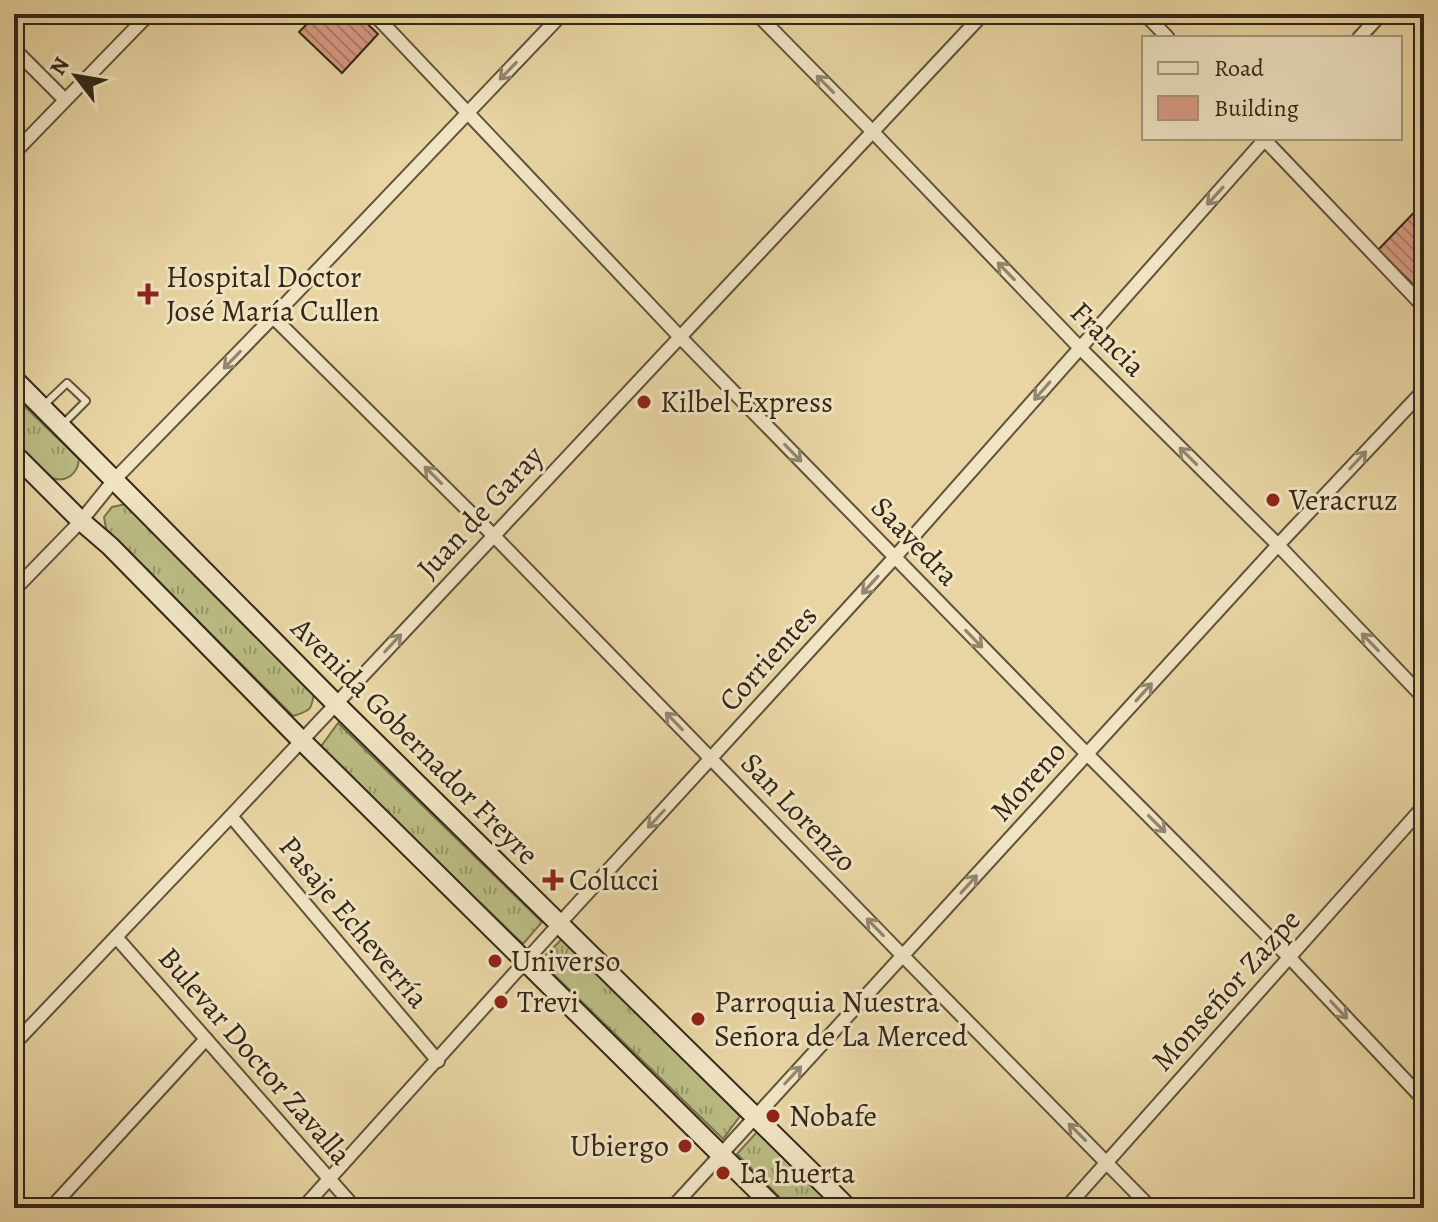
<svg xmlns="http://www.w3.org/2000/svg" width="1438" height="1222" viewBox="0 0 1438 1222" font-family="Alegreya,serif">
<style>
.grass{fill:url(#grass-tufts);stroke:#76724e;stroke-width:2}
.building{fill:url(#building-back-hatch);stroke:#332718;stroke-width:2}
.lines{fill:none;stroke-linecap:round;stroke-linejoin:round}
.service-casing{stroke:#60523b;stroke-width:10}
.minor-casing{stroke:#60523b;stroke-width:16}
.secondary-casing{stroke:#332718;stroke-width:22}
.service{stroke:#f0e4c3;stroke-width:6}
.minor{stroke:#f0e4c3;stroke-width:12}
.secondary{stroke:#f0e4c3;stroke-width:18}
.oneway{stroke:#92866e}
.poi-dot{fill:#8f2418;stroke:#f0e4c3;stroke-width:3}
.labels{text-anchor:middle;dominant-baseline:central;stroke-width:6;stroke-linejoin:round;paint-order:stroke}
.poi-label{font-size:30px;fill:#332718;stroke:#f0e4c3;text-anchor:start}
.street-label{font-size:30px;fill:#332718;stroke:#f0e4c3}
</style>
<defs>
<pattern id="grass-tufts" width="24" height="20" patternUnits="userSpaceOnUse" patternTransform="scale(2)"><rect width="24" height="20" fill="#babc83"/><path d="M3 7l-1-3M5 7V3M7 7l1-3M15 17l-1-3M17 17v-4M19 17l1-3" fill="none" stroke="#98996a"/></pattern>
<pattern id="building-back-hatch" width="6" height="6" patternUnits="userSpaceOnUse" patternTransform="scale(2)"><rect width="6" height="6" fill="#d89b85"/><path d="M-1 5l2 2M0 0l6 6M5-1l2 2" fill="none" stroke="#b07e6c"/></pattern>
</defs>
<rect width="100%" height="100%" fill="#e8d5a3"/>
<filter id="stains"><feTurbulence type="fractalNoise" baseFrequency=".0025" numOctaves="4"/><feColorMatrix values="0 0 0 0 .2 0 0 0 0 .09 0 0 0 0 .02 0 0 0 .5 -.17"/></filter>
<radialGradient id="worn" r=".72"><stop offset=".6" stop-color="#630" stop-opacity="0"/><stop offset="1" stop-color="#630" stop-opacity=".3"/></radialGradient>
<g class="grass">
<path d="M14 396 79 459C78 474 66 483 52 478L14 442Z"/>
<path d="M126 504 314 692C312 710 310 711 293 716L106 529 104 517 112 507Z"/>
<path d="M338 723 542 922 523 944 320 748Z"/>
<path d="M563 938 740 1116 723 1139 540 961Z"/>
<path d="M757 1132 834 1208H790L737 1154Z"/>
</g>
<g class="building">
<path d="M317 14H357L378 34 342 73 299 32Z"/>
<path d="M1424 202V295L1378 250Z"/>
</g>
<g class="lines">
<defs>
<path id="service" d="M45 404 67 383 86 401 63 424"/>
<g id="minor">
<path d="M374 14 680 337 1087 754 1290 958 1424 1100"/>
<path d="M757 14 873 132 1080 348 1278 545 1424 698"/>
<path d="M1145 14 1168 38"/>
<path d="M1359 38 1381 14"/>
<path d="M14 49 65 100"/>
<path d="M1263 138 1424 307"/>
<path d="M14 153 149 14"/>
<path d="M273 317 494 536 903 956 1151 1208"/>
<path d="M14 590 81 521 114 480 273 317 562 14"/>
<path d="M231 816 438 1061"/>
<path d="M116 937 355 1208"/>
<path d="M14 1044 231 816 983 14"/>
<path d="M51 1208 206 1039"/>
<path d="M303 1208 560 923 895 557 1266 138"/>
<path d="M672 1208 1278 545 1424 390"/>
<path d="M1066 1208 1424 806"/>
</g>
<g id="secondary">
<path d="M14 379 336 704 848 1208"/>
<path d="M14 454 81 521 110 546 302 741 775 1208"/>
</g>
</defs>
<use href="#service" class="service-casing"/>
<use href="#minor" class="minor-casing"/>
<use href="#secondary" class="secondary-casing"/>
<use href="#service" class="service"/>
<use href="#minor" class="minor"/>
<use href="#secondary" class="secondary"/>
</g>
<defs><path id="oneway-shaft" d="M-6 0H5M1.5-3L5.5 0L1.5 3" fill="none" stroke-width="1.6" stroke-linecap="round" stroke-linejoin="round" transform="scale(2)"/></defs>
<g class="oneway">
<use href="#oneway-shaft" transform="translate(508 71) rotate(134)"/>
<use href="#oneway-shaft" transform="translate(825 84) rotate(-135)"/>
<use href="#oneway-shaft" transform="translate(1215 196) rotate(132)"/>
<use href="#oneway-shaft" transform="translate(1006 271) rotate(-134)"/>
<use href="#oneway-shaft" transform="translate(232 360) rotate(134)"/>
<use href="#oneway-shaft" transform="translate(1042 391) rotate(131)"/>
<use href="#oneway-shaft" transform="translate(793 453) rotate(46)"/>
<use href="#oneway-shaft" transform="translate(1188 456) rotate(-135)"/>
<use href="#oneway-shaft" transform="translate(1358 460) rotate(-47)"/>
<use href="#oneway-shaft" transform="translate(433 475) rotate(-135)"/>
<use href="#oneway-shaft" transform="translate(870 585) rotate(132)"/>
<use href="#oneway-shaft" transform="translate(974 639) rotate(46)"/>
<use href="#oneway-shaft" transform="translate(1370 642) rotate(-134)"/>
<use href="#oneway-shaft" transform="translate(393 643) rotate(-47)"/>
<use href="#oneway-shaft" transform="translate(1144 692) rotate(-48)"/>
<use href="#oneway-shaft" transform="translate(674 721) rotate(-134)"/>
<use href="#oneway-shaft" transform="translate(656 819) rotate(133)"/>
<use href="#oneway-shaft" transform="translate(1157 824) rotate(45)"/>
<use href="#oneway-shaft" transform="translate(969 884) rotate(-48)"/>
<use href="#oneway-shaft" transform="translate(875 927) rotate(-134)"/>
<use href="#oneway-shaft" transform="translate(1339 1010) rotate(47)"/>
<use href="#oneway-shaft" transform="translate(793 1075) rotate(-47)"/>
<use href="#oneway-shaft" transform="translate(1077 1132) rotate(-135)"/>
</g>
<g class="poi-dot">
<path d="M144 282h8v8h8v8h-8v8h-8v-8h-8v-8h8z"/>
<circle cx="644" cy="402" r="8"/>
<circle cx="1273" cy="500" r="8"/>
<path d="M549 868h8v8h8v8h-8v8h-8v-8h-8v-8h8z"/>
<circle cx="495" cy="961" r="8"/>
<circle cx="501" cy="1002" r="8"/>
<circle cx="698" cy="1019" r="8"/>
<circle cx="773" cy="1116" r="8"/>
<circle cx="685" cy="1146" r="8"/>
<circle cx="723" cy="1173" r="8"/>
</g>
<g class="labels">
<g class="poi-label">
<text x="166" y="277">Hospital Doctor<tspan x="166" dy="34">José María Cullen</tspan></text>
<text x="660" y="402">Kilbel Express</text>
<text x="1289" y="500">Veracruz</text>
<text x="569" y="880">Colucci</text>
<text x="511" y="961">Universo</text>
<text x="517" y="1002">Trevi</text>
<text x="714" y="1002">Parroquia Nuestra<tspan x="714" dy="34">Señora de La Merced</tspan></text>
<text x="789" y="1116">Nobafe</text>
<text x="669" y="1146" text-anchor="end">Ubiergo</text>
<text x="739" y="1173">La huerta</text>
</g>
<g class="street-label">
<text transform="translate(1108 339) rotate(45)">Francia</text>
<text transform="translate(480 512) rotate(-47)">Juan de Garay</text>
<text transform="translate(915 541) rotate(46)">Saavedra</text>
<text transform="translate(768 658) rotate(-48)">Corrientes</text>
<text transform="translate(415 741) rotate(45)">Avenida Gobernador Freyre</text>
<text transform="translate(1028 781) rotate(-48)">Moreno</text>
<text transform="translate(799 812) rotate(46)">San Lorenzo</text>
<text transform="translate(354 922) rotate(50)">Pasaje Echeverría</text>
<text transform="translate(1226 990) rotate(-48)">Monseñor Zazpe</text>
<text transform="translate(255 1056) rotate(49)">Bulevar Doctor Zavalla</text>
</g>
</g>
<rect width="1438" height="1222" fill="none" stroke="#e8d5a3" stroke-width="48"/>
<rect x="16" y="16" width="1406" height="1190" fill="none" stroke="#332718" stroke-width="4"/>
<rect x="24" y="24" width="1390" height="1174" fill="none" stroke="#332718" stroke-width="2"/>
<rect x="1142" y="36" width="260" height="104" fill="#f0e4c3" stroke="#a4987f" stroke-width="2"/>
<rect x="1158" y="62" width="40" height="12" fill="#f0e4c3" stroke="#a4987f" stroke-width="2"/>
<text x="1214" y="76" font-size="24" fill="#332718">Road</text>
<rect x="1158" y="96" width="40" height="24" fill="#d89b85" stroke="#a4987f" stroke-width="2"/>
<text x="1214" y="116" font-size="24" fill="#332718">Building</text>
<g transform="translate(76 76) rotate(301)" stroke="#f0e4c3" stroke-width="6" paint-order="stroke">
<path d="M0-6L14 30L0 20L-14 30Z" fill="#332718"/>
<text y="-12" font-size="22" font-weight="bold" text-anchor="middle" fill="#332718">N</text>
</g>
<rect width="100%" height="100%" filter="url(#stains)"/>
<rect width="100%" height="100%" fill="url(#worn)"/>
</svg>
